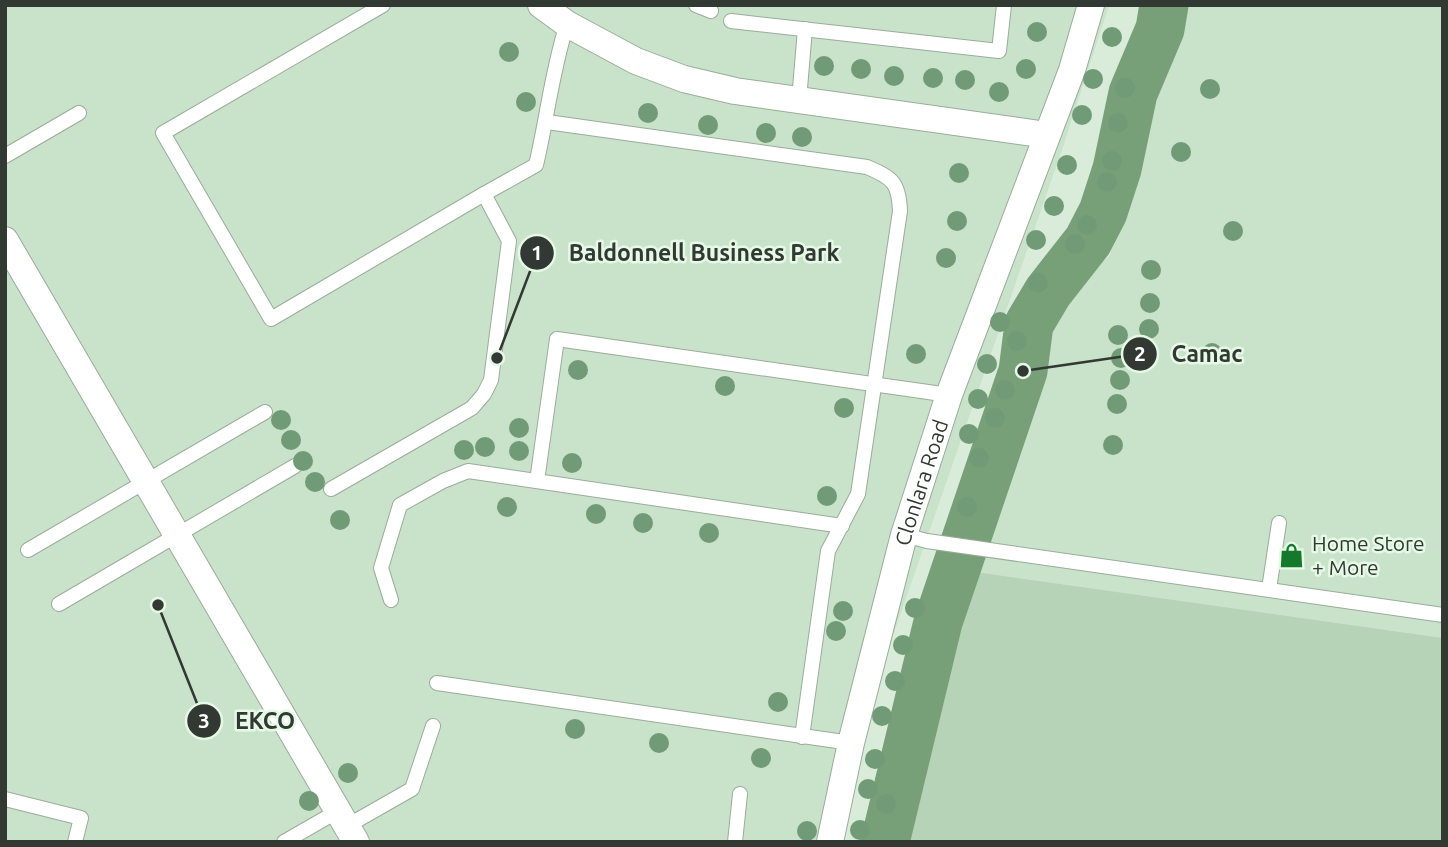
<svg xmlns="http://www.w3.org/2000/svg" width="1448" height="847" viewBox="0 0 1448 847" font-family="Ubuntu,sans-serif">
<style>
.built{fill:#c9e2ca}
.green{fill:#b6d2b7}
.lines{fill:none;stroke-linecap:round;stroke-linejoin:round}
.river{stroke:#77a079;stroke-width:49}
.service-casing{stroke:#9aac9a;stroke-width:16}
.minor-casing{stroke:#9aac9a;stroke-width:28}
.service{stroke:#fff;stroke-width:14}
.minor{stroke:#fff;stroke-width:26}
.tree{fill:#709b76}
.labels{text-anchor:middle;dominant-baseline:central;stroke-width:5;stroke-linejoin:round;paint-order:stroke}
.street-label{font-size:21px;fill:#313932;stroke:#e6f9e6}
.poi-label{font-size:21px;fill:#313932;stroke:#e6f9e6;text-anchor:start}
.leader{fill:none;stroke:#313932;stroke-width:2.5}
.callout-dot{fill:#313932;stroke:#e6f9e6;stroke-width:2.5}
.mark-label{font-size:21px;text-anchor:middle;font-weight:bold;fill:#fff}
.callout-label{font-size:23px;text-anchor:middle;font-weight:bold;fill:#313932;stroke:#e6f9e6;stroke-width:5;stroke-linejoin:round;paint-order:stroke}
</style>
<rect width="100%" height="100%" fill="#d9ecd9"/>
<g class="built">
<path d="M5 5H1109L1064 144 872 696 842 842H5Z"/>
<path d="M1172 5H1443V638L969 571 981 533 1011 466 1053 301 1077 285 1110 255 1116 221Z"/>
</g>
<path class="green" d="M944 571H969L1443 638V842H873Z"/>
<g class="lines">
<path class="river" d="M885 842 938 622 1023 371 1029 324 1048 292 1088 241 1103 212 1117 169 1133 93 1160 29 1164 5"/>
<defs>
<g id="service">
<path d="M383 5 163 133 271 319 484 194"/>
<path d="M696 5 711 11"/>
<path d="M731 21 999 51 1004 5"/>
<path d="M799 100 805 29"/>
<path d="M547 122 867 167C893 178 899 183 900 211L858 494 828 551 802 737"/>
<path d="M5 156 79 113"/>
<path d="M537 481 557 339 949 395"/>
<path d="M331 489 472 408 484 394 491 380 509 241 484 194 536 165C547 119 552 70 567 24"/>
<path d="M904 535 927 541 1443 615"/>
<path d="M28 550 265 412"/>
<path d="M1269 589 1279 523"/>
<path d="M391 600 381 568 400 505 443 481 468 471 842 526"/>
<path d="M59 604 295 466"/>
<path d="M437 683 851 743"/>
<path d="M5 799 81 818 75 842"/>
<path d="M347 826 412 789 433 726"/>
<path d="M284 842 338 811"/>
<path d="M735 842 740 794"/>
</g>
<g id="minor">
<path d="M541 5 567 24 636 61 684 79 735 91 1047 135"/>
<path d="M5 240 356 842"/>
<path id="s1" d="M830 842 851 743 904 535 949 395 1072 70 1091 5"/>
</g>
</defs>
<use href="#service" class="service-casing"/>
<use href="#minor" class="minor-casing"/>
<use href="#service" class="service"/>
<use href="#minor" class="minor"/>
</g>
<g class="tree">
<circle cx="1037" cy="32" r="10"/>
<circle cx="1112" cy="37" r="10"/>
<circle cx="509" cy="52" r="10"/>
<circle cx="824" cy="66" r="10"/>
<circle cx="861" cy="69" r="10"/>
<circle cx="1026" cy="69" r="10"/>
<circle cx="894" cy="76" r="10"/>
<circle cx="933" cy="78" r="10"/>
<circle cx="1093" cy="79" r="10"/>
<circle cx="965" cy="80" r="10"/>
<circle cx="1125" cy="88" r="10"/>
<circle cx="1210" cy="89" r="10"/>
<circle cx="999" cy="92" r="10"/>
<circle cx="526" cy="102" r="10"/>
<circle cx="648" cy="113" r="10"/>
<circle cx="1082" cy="115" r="10"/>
<circle cx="1118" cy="123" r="10"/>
<circle cx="708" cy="125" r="10"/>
<circle cx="766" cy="133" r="10"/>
<circle cx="802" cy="137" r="10"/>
<circle cx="1181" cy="152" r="10"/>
<circle cx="1112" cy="161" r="10"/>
<circle cx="1067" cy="165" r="10"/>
<circle cx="959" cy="173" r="10"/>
<circle cx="1107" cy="182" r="10"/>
<circle cx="1054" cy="206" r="10"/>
<circle cx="957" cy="221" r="10"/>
<circle cx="1087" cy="225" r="10"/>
<circle cx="1233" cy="231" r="10"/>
<circle cx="1036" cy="240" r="10"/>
<circle cx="1075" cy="244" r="10"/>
<circle cx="946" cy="258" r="10"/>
<circle cx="1151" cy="270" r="10"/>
<circle cx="1038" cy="283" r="10"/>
<circle cx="1150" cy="303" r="10"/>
<circle cx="1000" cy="322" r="10"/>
<circle cx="1149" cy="329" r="10"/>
<circle cx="1118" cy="335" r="10"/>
<circle cx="1017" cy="341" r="10"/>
<circle cx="1212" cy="353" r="10"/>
<circle cx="916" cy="354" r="10"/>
<circle cx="1121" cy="358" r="10"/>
<circle cx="987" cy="364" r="10"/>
<circle cx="578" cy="370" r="10"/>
<circle cx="1120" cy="380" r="10"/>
<circle cx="725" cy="386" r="10"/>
<circle cx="1005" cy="390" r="10"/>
<circle cx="978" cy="399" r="10"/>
<circle cx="1117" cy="404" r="10"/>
<circle cx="844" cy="408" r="10"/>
<circle cx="995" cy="418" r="10"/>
<circle cx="281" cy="420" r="10"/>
<circle cx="519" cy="428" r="10"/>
<circle cx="969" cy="434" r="10"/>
<circle cx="291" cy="440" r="10"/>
<circle cx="1113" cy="445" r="10"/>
<circle cx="485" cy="447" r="10"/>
<circle cx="464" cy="450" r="10"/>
<circle cx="519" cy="451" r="10"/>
<circle cx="979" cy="458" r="10"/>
<circle cx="303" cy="461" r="10"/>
<circle cx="572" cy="463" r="10"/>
<circle cx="315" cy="482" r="10"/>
<circle cx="827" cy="496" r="10"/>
<circle cx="507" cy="507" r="10"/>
<circle cx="967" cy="507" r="10"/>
<circle cx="596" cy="514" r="10"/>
<circle cx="340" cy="520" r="10"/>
<circle cx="643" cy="523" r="10"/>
<circle cx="709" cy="533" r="10"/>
<circle cx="915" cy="608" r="10"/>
<circle cx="843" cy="611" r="10"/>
<circle cx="836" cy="631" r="10"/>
<circle cx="903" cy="645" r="10"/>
<circle cx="895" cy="681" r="10"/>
<circle cx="778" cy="702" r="10"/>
<circle cx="882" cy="716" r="10"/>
<circle cx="575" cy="729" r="10"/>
<circle cx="659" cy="743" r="10"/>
<circle cx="761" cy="758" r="10"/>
<circle cx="875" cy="759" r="10"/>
<circle cx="348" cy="773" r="10"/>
<circle cx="868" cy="789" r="10"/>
<circle cx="309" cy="801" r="10"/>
<circle cx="886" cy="804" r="10"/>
<circle cx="860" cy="830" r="10"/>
<circle cx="807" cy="831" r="10"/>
</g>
<defs>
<symbol id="shop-bare" viewBox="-9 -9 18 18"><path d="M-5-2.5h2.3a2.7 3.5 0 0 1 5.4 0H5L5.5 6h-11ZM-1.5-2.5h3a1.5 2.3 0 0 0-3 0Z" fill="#14792b" stroke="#e6f9e6" stroke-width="2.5" paint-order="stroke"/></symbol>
</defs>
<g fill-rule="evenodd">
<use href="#shop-bare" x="1274" y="538" width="35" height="35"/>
</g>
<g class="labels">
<g class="street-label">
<text stroke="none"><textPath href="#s1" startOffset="371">Clonlara Road</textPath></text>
</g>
<g class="poi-label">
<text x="1312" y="543">Home Store<tspan x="1312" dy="24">+ More</tspan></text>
</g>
</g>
<path class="leader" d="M497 358L537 253M1023 371L1140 354M158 605L204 721"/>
<g class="callout-dot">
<circle cx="497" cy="358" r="7"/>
<circle cx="1023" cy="371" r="7"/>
<circle cx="158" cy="605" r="7"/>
<circle cx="537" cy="253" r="18"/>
<circle cx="1140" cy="354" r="18"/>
<circle cx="204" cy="721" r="18"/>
</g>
<g class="mark-label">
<text x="537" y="260">1</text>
<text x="1140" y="361">2</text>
<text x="204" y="728">3</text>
</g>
<g class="callout-label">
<text x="704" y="261">Baldonnell Business Park</text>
<text x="1207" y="362">Camac</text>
<text x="265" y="729">EKCO</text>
</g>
<rect width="1448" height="847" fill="none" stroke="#313932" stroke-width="14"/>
</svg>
